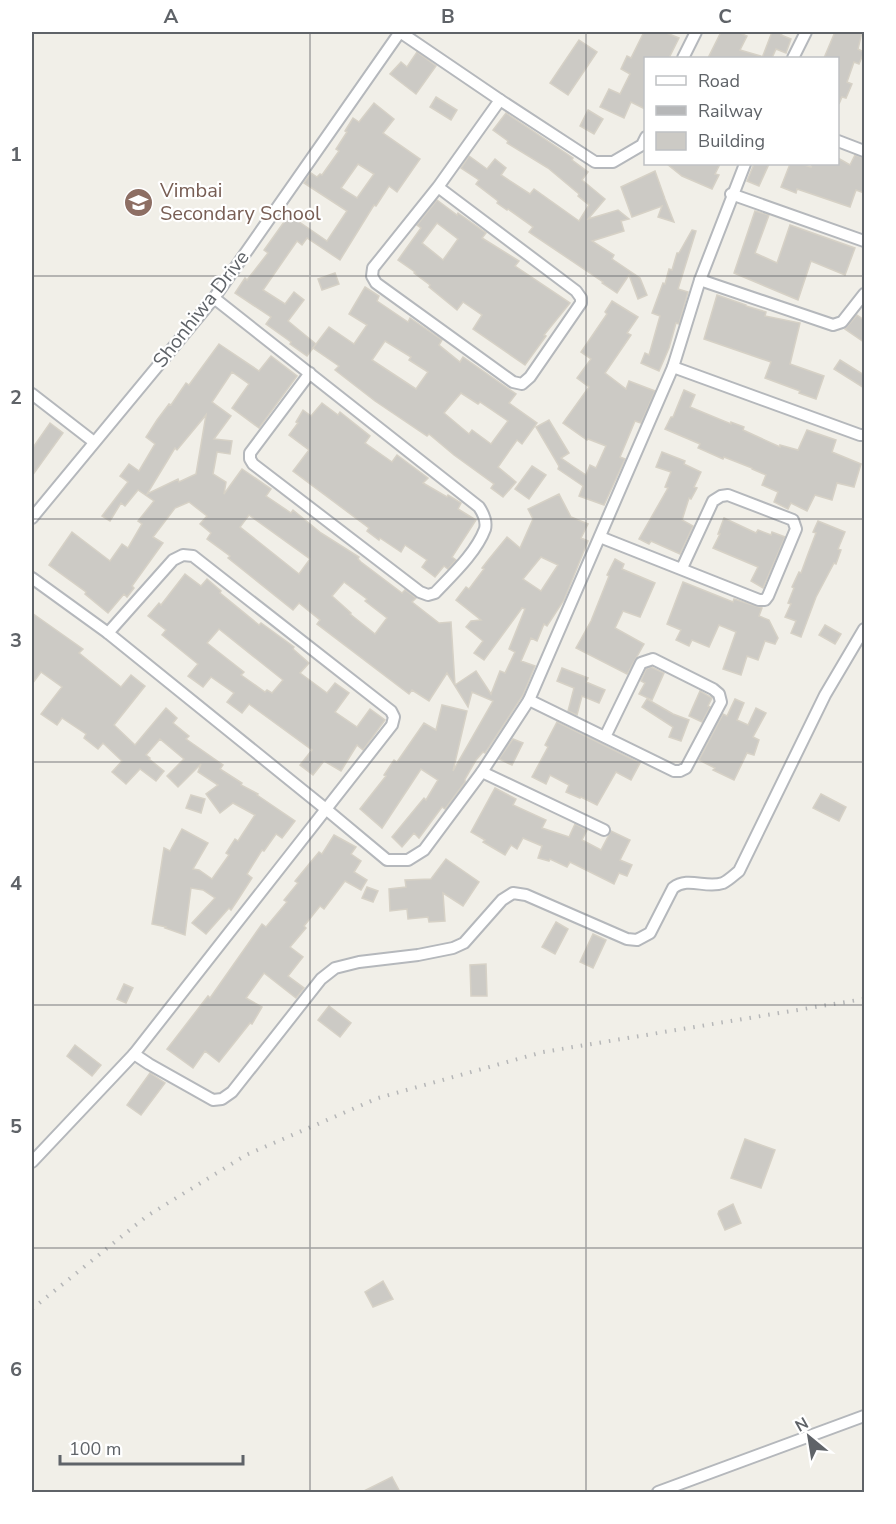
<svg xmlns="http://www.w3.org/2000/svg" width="896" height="1524" viewBox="0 0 896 1524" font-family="'Nunito Sans',sans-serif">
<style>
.building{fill:#cccac5;stroke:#d6d1c6;stroke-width:1.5;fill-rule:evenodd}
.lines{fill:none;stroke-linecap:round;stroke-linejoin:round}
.minor-casing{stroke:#b5b8bc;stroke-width:14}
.minor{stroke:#fff;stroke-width:10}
.rail{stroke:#b6b7b8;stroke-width:4;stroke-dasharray:1.5 8;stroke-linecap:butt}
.grid{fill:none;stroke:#5f6368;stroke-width:1.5;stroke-opacity:0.55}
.labels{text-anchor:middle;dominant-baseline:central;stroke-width:4.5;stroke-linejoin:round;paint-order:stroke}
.education-label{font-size:20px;fill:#785e54;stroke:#fff;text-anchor:start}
.street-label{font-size:20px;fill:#5f6368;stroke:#fff}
.neatline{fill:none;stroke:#5f6368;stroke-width:2}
.grid-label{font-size:20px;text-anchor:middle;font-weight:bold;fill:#5f6368}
</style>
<rect width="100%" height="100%" fill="#f1efe8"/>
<g class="building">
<path d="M644 32H664L679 38 669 58H645V109L631 102 624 118 600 107 609 89 620 94 630 74 621 69 627 56 631 58Z"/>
<path d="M721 32H738L747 36 740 50 761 56V58H708Z"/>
<path d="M772 32H783L781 35 791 39 786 53 776 49 772 58H762Z"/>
<path d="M835 32H862L858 49 864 52 859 64 854 62 847 82 852 84 846 98 842 97 839 104 837 58H824Z"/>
<path d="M579 40 597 52 568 95 550 83Z"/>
<path d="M417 52 436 66 416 94 390 74 401 62 407 67Z"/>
<path d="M436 97 457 110 451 120 430 107Z"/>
<path d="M374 103 394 119 383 133 420 159 397 192 389 186 376 206 374 205 340 260 307 238 302 245 297 241 263 290 285 304 294 292 304 300 288 321 316 344 307 356 290 344 291 342 266 324 271 317 235 293 245 278 247 280 268 253 264 250 289 215 327 241 347 211 304 183 311 173 317 177 320 174 322 175 339 151 336 149 347 132 345 131 353 118 359 122ZM358 164 374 174 357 198 341 188Z"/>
<path d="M588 110 603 119 594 134 580 126Z"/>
<path d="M506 113 573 158 572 160 588 172 582 180 605 199 588 219 618 210 629 219 621 221 624 231 592 241 614 255 612 259 640 278 647 295 638 299 629 275 617 293 602 283 603 282 529 232 533 227 508 209 507 210 497 203 498 201 476 184 479 180 461 168 469 156 487 169 495 159 506 168 501 175 530 194 534 189 579 221 589 205 578 196 579 194 548 168 507 143 508 141 493 130Z"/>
<path d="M855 155 864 158V193L856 190 850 207 797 189 796 193 781 187 790 164H801L811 167 812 164H837L838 158 850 165Z"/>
<path d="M667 164H720L715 174 719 175 712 189 682 176Z"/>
<path d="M754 164H769L759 186 747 181Z"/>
<path d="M655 171 665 199 674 222 658 217 662 206 632 217 621 187Z"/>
<path d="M437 200 457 215 458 213 486 233 482 238 519 261 515 266 570 303 544 335 546 336 525 365 473 329 482 315 463 302 457 310 429 287 430 285 414 273 415 272 398 260 421 228 417 225ZM437 223 458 239 443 260 422 243Z"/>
<path d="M755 211 769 215 755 253 777 263 790 225 855 248 845 275 811 261 798 300 734 273Z"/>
<path d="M692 230 696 231 678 289 688 292 679 324 676 323 669 348 659 371 641 363 645 353 649 355 660 316 652 313 663 283 665 284 669 269 672 270 677 253H679Z"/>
<path d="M335 273 339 284 322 290 318 279Z"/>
<path d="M365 287 379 296 377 301 408 322 410 318 442 340 439 345 460 362 463 357 516 394 509 403 537 423 522 444 517 440 498 467 516 482 503 497 491 488 494 484 454 455 429 434 427 436 375 401 335 370 339 366 313 348 329 327 354 344 367 325 349 314ZM385 341 411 357 409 360 428 372 416 389 372 360ZM461 393 478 404 480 402 508 421 491 444 472 430 469 434 444 413Z"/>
<path d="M717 295 746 305V306L766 312 765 316 800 323 790 364 824 376 816 399 799 393 800 391 765 378 771 362 704 339Z"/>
<path d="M612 301 638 317 627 333 631 335 605 373 626 389 629 381 655 391 641 423 635 421 620 457 625 459 604 505 579 496 583 486 558 469 559 466 536 427 549 420 569 453 561 458 586 475 590 465 596 468 606 446 588 439 587 440 563 423 589 387 577 378 591 359 581 352 607 314 605 312Z"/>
<path d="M857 315 864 320V342L845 329Z"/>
<path d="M219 344 259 371 271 356 297 376 259 428 232 408 249 384 232 372 212 402 231 416 214 439 232 441 230 454 217 452 213 474 226 482 224 494 242 469 271 489 266 496 291 513 293 510 321 533 359 557 358 559 361 562 402 593 405 590 416 598 412 602 439 623 451 622 455 685 476 671 491 694 500 671 505 673 515 652 509 649 525 609 522 608 484 660 474 653 483 641 466 627 471 621 481 620 456 600 466 587 469 589 484 569 482 568 489 559 507 537 520 548 533 519 528 509 559 494 571 517 588 524 581 538 588 541 564 600 547 626 544 624 537 641 531 638 521 661 535 666 523 695 485 753 483 752 476 760 465 779V782L445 809 442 807 419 838 414 833 402 847 392 837 424 798 426 800 438 780 421 769 382 828 360 809 386 776 384 775 394 760 397 762 424 723 436 730 442 705 467 711 453 771 493 701 472 692 468 707 447 673 429 701 412 690 409 694 317 624 320 620 299 603 293 610 228 558 230 556 207 539 211 533 200 524 207 516 189 502 175 508 153 537 163 543 132 586 134 588 127 597 124 594 108 613 85 594 86 592 49 565 72 532 110 561 122 544 128 548 142 524 138 521 154 501 138 490 125 506 121 503 110 521 102 516 128 482 120 476 129 464 139 471 155 444 146 437 157 420 169 404 171 405 186 383 189 385ZM206 415 196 474 179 482 178 479 147 494 175 448 177 450ZM249 515 310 559 299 574 240 527ZM541 557 558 565 541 591 523 579ZM344 582 367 599 365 601 387 618 375 634 350 614 351 613 332 596Z"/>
<path d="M840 360 864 375V388L834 369Z"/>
<path d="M684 390 695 395 690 407 731 424V422L744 427 743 430 780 447V445L798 450 807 430 836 440 832 452 861 464 854 487 837 483 832 500 815 495 807 511 791 503 788 509 774 502 778 492 762 485 766 475 752 469V468L724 457 723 459 698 448 700 444 665 429 671 417H673Z"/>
<path d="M322 403 338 415 340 412 370 436 365 443 392 462 397 455 428 478 423 483 447 497 448 495 461 503 458 509 476 520 452 557 456 560 448 569 444 566 435 577 422 567 427 560 405 545 401 552 380 538 379 540 367 531 369 528 293 471 309 450 289 435 298 423 296 422 303 410 311 416Z"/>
<path d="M50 423 63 433 32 476V449Z"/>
<path d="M662 452 685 461 684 464 701 472 694 487 697 488 691 499 689 498 682 520 693 526 680 554 651 541 649 544 639 539 668 488 665 487 671 472 656 467Z"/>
<path d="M532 466 546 475 529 499 515 489Z"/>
<path d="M724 518 756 533 758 530 771 535 772 532 785 537 763 588 751 581 758 567 713 548 720 534H718Z"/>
<path d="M818 521 845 532 838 549 841 550 836 564 834 563 816 597 801 637 791 633 796 621 785 617 791 604 788 603 794 588 792 587 799 572 801 573 808 554 816 533 813 532Z"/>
<path d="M615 559 624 564 622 569 655 583 640 617 623 611 615 628 644 644 627 674 576 648 591 621 609 576 607 575Z"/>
<path d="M185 574 201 586 207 579 221 591 220 593 259 625 261 623 294 647 293 649 309 663 300 673 327 693 335 683 349 693 335 712 357 727 370 709 385 720 363 750 357 745 341 771 324 761 313 775 300 765 312 750 249 704 242 713 227 702 234 693 211 677 203 687 188 676 198 664 162 635 166 630 148 616 159 603 161 605ZM219 629 283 680 272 693 267 690 265 692 241 675 244 672 207 643Z"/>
<path d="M683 582 733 602 734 599 762 608 759 616 769 620 778 638 775 644 765 641 758 660 747 656 741 675 723 669 736 632 719 625 709 647 692 640 689 646 676 640 681 630 667 624Z"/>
<path d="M32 613 83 649 79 653 121 687 131 675 145 686 114 725 135 745 166 708 177 718 173 723 189 736 186 739 223 765 220 769 242 783 241 785 258 794 257 795 295 821 282 838 276 834 264 851 262 850 247 874 252 878 239 898 231 910 229 908 206 934 192 923 215 898 203 890 191 888 185 935 165 928 166 927 152 924 164 848 170 851 182 829 208 843 193 869 199 870 212 879 229 855 226 853 235 839 238 841 255 815 233 803 220 813 206 794 218 785 198 772 201 764 178 787 167 776 184 759 160 739 146 755 150 758 149 759 164 771 156 781 140 769 126 784 112 772 122 761 103 743 98 749 84 738 86 734 62 718 57 725 41 714 62 687 41 672 32 684Z"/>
<path d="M825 625 841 634 835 644 819 635Z"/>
<path d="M651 667 664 673 652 700 639 694 645 683 641 681 646 669Z"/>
<path d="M562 668 588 678 586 682 605 690 599 703 582 696 577 715 568 711 574 688 557 681Z"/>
<path d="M700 691 712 698 708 706 710 707 702 722 689 716Z"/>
<path d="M647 699 673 714 689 720 681 741 669 737 673 727 642 707Z"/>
<path d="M735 699 744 703 737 720 748 725 756 708 766 713 753 737 759 740 754 755 747 753 734 780 713 770 715 768 699 760 723 714 727 716Z"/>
<path d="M557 722 640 763 631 780 616 772 597 805 581 797 580 798 566 792 569 785 550 775 546 784 532 777 548 747 545 745Z"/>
<path d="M513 739 523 743 512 765 499 759Z"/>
<path d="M495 788 516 799 513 805 546 820 542 828 569 837 575 824 587 830 582 840 601 850 611 831 630 840 620 860 632 865 627 876 619 873 614 884 570 862 567 867 550 859 549 861 538 858 542 846 523 838 517 849 511 845 505 855 483 842 485 840 471 832Z"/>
<path d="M821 794 846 807 839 821 813 808Z"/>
<path d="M191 795 205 799 201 813 186 808Z"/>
<path d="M334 835 356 847 351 854 361 861 354 872 367 880 361 890 345 881 324 909 320 906 304 926 306 928 290 947 303 957 288 976 304 988 296 998 264 973 246 998 262 1007 252 1024 250 1023 219 1062 205 1051 193 1068 167 1049 208 996 210 998 262 924 266 927 287 902 284 900 298 883 295 881 319 852 322 854Z"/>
<path d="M446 859 479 882 463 906 443 893 445 921 429 922 428 917 408 919 407 909 390 911 389 889 406 887 405 880 431 879Z"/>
<path d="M367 887 378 891 373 902 362 898Z"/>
<path d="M556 922 568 929 555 954 542 947Z"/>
<path d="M593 934 606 940 593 968 580 962Z"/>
<path d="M486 964 487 996H471L470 965Z"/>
<path d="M124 984 133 988 126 1003 117 999Z"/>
<path d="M329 1006 351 1023 340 1037 318 1020Z"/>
<path d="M75 1045 101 1065 92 1076 67 1056Z"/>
<path d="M150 1073 165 1083 141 1115 127 1105Z"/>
<path d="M745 1139 775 1150 761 1188 731 1178Z"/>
<path d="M733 1204 741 1223 725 1230 718 1214 719 1211Z"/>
<path d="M383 1281 393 1299 373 1307 365 1292Z"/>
<path d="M392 1477 400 1492H362Z"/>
</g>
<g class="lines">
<defs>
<g id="minor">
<path d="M400 32 500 100 438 187 373 268 372 276 376 283 513 382 522 384 530 377 581 303V298L576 291 438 187"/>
<path d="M683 58 696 32"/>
<path d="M793 58 806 32"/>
<path d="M500 100 595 162H613L642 145 646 137"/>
<path d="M838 141 864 151"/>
<path d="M731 194 864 241"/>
<path d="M700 280 833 325 842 322 864 294"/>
<path d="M214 298 479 507C483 513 487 521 485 529 476 553 452 575 435 593L428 595 420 592 253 464 250 459V453L310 373"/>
<path d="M673 367 860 435H864"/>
<path d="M32 394 94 442"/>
<path d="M32 518 214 298 400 32"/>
<path d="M600 537 759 600H765L768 596 796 529 793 520 728 495 721 496 713 501 682 568"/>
<path d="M32 578 108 633 327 810 387 860H408L424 850 482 772 529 700 673 367 700 280 745 164"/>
<path d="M529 700 674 771H680L686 768 721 702 719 694 713 689 653 659 641 663 605 737"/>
<path d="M482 772 604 830"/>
<path d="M134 1054 149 1064 213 1100 222 1099 232 1092 321 979 335 968 359 962 418 955 453 948 464 943 502 900 513 893 526 895 627 939 637 940 650 933 673 888C688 876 706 889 723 883 729 880 734 875 739 871L825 695 864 629"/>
<path d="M32 1162 134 1054 392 725 394 717 391 711 193 556 183 555 173 560 108 633"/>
<path d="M658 1492 864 1416"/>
</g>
</defs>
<use href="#minor" class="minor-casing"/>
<use href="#minor" class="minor"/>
<path class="rail" d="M32 1309 147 1216 246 1155 378 1098 543 1052 864 999"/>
</g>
<path class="grid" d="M310 32V1492M586 32V1492M32 276H864M32 519H864M32 762H864M32 1005H864M32 1248H864"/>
<defs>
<symbol id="school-disc" viewBox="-11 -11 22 22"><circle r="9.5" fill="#8d6e63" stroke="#fff"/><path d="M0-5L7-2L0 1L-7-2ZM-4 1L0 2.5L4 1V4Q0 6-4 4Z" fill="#fff"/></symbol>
</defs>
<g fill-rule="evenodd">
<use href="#school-disc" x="122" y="186" width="33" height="33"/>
</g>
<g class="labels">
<g class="education-label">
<text x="160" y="190">Vimbai<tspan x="160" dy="23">Secondary School</tspan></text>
</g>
<g class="street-label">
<text transform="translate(201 309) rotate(-52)">Shonhiwa Drive</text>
</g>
</g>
<rect width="896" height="1524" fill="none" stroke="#ffffff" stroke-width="66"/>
<rect x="644" y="57" width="195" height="108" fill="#ffffff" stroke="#bfc1c3" stroke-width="1.5"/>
<rect x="656" y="76" width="30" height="9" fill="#ffffff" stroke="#bfc1c3" stroke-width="1.5"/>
<text x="698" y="87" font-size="18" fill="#5f6368">Road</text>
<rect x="656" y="106" width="30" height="9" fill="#b6b7b8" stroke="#bfc1c3" stroke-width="1.5"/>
<text x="698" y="117" font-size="18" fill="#5f6368">Railway</text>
<rect x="656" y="132" width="30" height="18" fill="#cccac5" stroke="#bfc1c3" stroke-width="1.5"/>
<text x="698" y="147" font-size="18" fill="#5f6368">Building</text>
<g transform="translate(809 1437) rotate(330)" stroke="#ffffff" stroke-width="4.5" paint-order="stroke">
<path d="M0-4.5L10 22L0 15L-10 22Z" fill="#5f6368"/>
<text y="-9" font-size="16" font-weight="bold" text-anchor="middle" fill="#5f6368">N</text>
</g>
<path d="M60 1455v9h183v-9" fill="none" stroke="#5f6368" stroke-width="3"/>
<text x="69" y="1455" font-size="18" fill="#5f6368" stroke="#ffffff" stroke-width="4.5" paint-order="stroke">100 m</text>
<rect x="33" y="33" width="830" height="1458" class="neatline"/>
<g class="grid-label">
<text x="171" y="23">A</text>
<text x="448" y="23">B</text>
<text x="725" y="23">C</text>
<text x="16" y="161">1</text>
<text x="16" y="404">2</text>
<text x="16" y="647">3</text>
<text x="16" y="890">4</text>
<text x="16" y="1133">5</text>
<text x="16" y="1376">6</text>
</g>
</svg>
